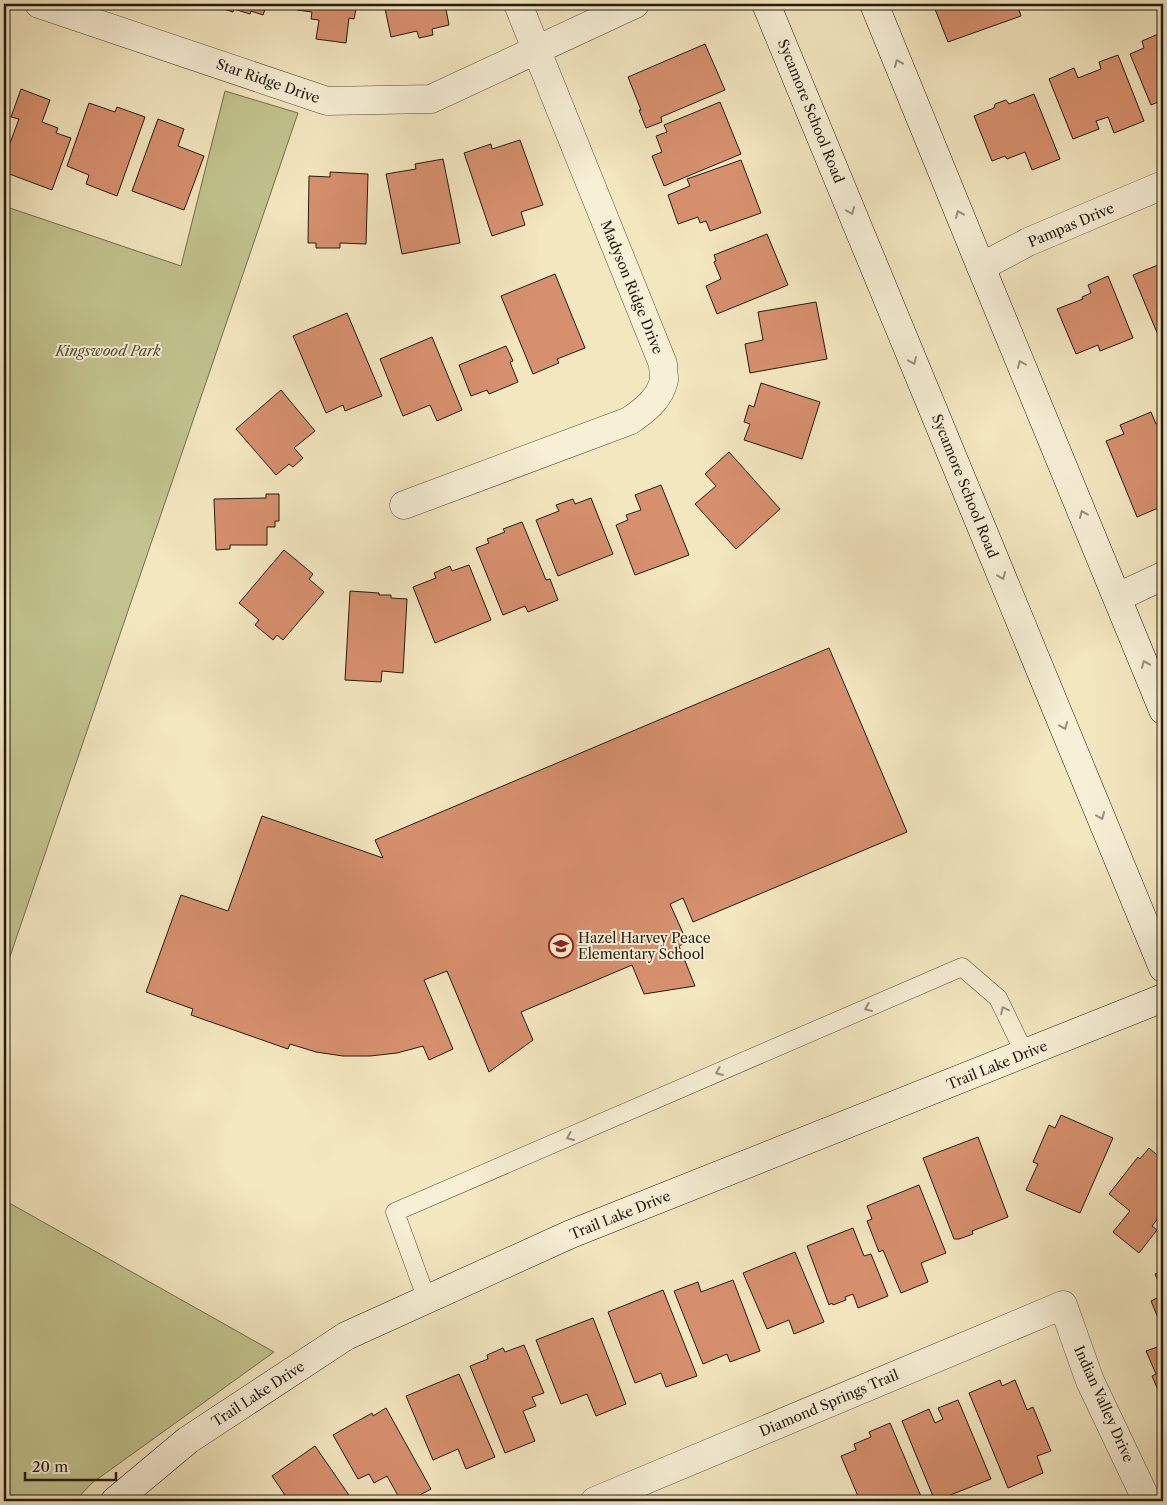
<svg xmlns="http://www.w3.org/2000/svg" width="1167" height="1505" viewBox="0 0 1167 1505" font-family="'Libre Caslon Text',serif">
<style>
.green{fill:#c2c38e;stroke:#726f4f}
.building{fill:#d7906e;stroke:#231b10}
.lines{fill:none;stroke-linecap:round;stroke-linejoin:round}
.lane-casing{stroke:#574e3c;stroke-width:19}
.street-casing{stroke:#574e3c;stroke-width:29}
.secondary-casing{stroke:#231b10;stroke-width:29}
.lane{stroke:#f7efd6;stroke-width:18}
.street{stroke:#f7efd6;stroke-width:28}
.secondary{stroke:#f7efd6;stroke-width:28}
.oneway{stroke:#98907d}
.labels{text-anchor:middle;dominant-baseline:central;stroke-width:4;stroke-linejoin:round;paint-order:stroke}
.street-label{font-size:14px;fill:#231b10;stroke:#f7efd6}
.park-label{font-size:14px;font-style:italic;fill:#534d36;stroke:#f7efd6}
.poi-label{font-size:14px;fill:#231b10;stroke:#f7efd6;text-anchor:start}
</style>
<rect width="100%" height="100%" fill="#f3e7c0"/>
<filter id="stains"><feTurbulence type="fractalNoise" baseFrequency=".004" numOctaves="4"/><feColorMatrix values="0 0 0 0 .2 0 0 0 0 .09 0 0 0 0 .02 0 0 0 .5 -.17"/></filter>
<radialGradient id="worn" r=".72"><stop offset=".6" stop-color="#630" stop-opacity="0"/><stop offset="1" stop-color="#630" stop-opacity=".3"/></radialGradient>
<g class="green">
<path d="M225 91 298 113 4 974V206L181 266Z"/>
<path d="M4 1200 274 1352 92 1483 75 1501H4Z"/>
</g>
<g class="building">
<path d="M208 4H267L263 15 251 11 250 14 234 9 233 12Z"/>
<path d="M298 4H357L354 19 349 18 346 43 316 39 319 20 311 19 312 12 297 10Z"/>
<path d="M384 4H445L449 25 432 29 433 35 419 38 417 31 391 37Z"/>
<path d="M933 4H1017L1021 16 948 42Z"/>
<path d="M1163 32V100L1151 105 1130 54 1144 48 1142 41Z"/>
<path d="M705 44 725 90 661 117 662 122 646 128 639 110H641L628 77Z"/>
<path d="M1118 55 1144 121 1114 133 1108 117 1096 121 1099 129 1073 139 1049 79 1074 68 1078 78 1101 69 1099 62Z"/>
<path d="M21 89 50 100 42 122 58 128 56 133 71 138 52 190 4 172V159L19 119 11 117Z"/>
<path d="M1034 94 1060 159 1032 170 1025 152 1007 159 1005 156 992 161 974 116 994 108 995 104 1006 100 1009 104Z"/>
<path d="M720 102 741 154 664 186 652 156 662 152 656 136 667 132 664 125Z"/>
<path d="M89 103 115 112 117 107 145 117 117 196 86 184 89 175 67 166Z"/>
<path d="M158 119 184 129 178 146 204 156 184 210 132 191Z"/>
<path d="M520 140 543 205 521 212 525 225 492 236 464 153 491 144 492 149Z"/>
<path d="M443 159 460 243 402 254 386 174 416 169 415 164Z"/>
<path d="M741 160 761 213 710 231 706 221 700 223 698 217 678 224 668 195 690 186 687 179Z"/>
<path d="M330 172 368 174 366 244 340 243V248H316V243H308L309 176 330 177Z"/>
<path d="M767 234 788 285 717 314 706 286 721 279 714 262 716 261 714 255Z"/>
<path d="M1163 263V347L1133 275Z"/>
<path d="M555 274 585 348 557 359 559 363 533 374 501 296Z"/>
<path d="M1108 276 1133 338 1100 351 1098 345 1076 354 1057 309 1083 299 1082 297 1091 293 1088 285Z"/>
<path d="M816 302 827 359 750 373 745 344 763 340 758 312Z"/>
<path d="M347 313 382 396 345 411 343 405 326 413 293 336Z"/>
<path d="M432 337 462 410 437 421 430 405 403 416 380 359Z"/>
<path d="M506 346 513 361 510 362 518 382 489 394 487 390 471 396 459 365Z"/>
<path d="M761 383 820 402 802 459 744 440 750 424 744 422 749 405 754 407Z"/>
<path d="M281 390 315 431 294 448 303 458 293 467 289 464 276 475 236 429Z"/>
<path d="M1151 412 1156 424 1163 421V506L1137 517 1106 441 1124 434 1120 425Z"/>
<path d="M729 452 780 509 736 549 695 504 716 486 705 474Z"/>
<path d="M661 485 689 555 635 575 616 525 628 520 626 515 641 510 635 495Z"/>
<path d="M266 494H279V521H275V527H267V545H230V549L216 550 214 499 266 498Z"/>
<path d="M591 498 613 554 558 576 536 520 559 511 556 505 573 499 575 504Z"/>
<path d="M522 522 546 580 550 579 558 600 528 612 525 606 503 615 476 548 489 543 487 539 505 532 503 529Z"/>
<path d="M284 550 313 574 309 579 324 592 283 640 277 635 273 640 255 625 259 620 239 603Z"/>
<path d="M469 565 491 620 435 643 413 587 436 578 434 573 450 566 452 571Z"/>
<path d="M350 591 379 593V595H391V598L407 599 403 673 382 671 381 682 345 680Z"/>
<path d="M829 648 907 832 693 922 683 898 670 904 687 942 679 946 695 986 644 994 632 965 521 1012 533 1040 489 1072 447 971 424 980 453 1049 429 1060 423 1046 397 1053 370 1056H343L316 1052 290 1044 288 1049 191 1015 193 1009 146 992 181 895 228 911 262 816 383 858 375 840Z"/>
<path d="M1061 1115 1113 1138 1080 1213 1026 1190 1038 1164 1033 1162 1049 1125 1055 1128Z"/>
<path d="M978 1137 1008 1217 972 1231 973 1234 959 1239H954L923 1158Z"/>
<path d="M1149 1148 1163 1160V1212L1152 1226 1157 1230 1139 1253 1113 1232 1130 1211 1109 1194 1138 1157 1140 1159Z"/>
<path d="M919 1185 946 1253 921 1263 928 1282 901 1293 883 1250 879 1252 867 1221 872 1219 867 1206Z"/>
<path d="M853 1228 864 1256 871 1254 888 1296 858 1308 853 1294 845 1297 846 1300 833 1305 832 1303 829 1305 807 1246Z"/>
<path d="M795 1252 824 1322 794 1334 789 1320 767 1329 743 1273Z"/>
<path d="M1163 1271V1292L1155 1274Z"/>
<path d="M733 1280 760 1351 730 1362 727 1354 703 1364 674 1291 698 1282 701 1292Z"/>
<path d="M663 1290 697 1376 666 1387 661 1373 635 1383 608 1312Z"/>
<path d="M1163 1295V1330L1151 1301Z"/>
<path d="M593 1318 626 1404 596 1416 587 1394 561 1404 536 1340Z"/>
<path d="M524 1345 544 1393 532 1397 536 1406 523 1411 535 1441 505 1453 470 1366 488 1359 487 1355 503 1348 505 1352Z"/>
<path d="M1163 1345V1396L1161 1397 1152 1376 1156 1374 1146 1351Z"/>
<path d="M459 1374 495 1457 466 1469 458 1449 433 1460 406 1396Z"/>
<path d="M1000 1380 1002 1386 1015 1380 1027 1410 1033 1407 1051 1451 1037 1456 1043 1473 1008 1488 969 1393Z"/>
<path d="M958 1400 991 1479 935 1501 902 1421 929 1409 935 1423 943 1419 938 1408Z"/>
<path d="M386 1408 431 1489 409 1501H401L387 1476 374 1483 369 1474 358 1479 333 1435 372 1413 373 1416Z"/>
<path d="M890 1423 923 1501H860L841 1456 856 1450 854 1444 871 1437 869 1432Z"/>
<path d="M315 1446 353 1501H289L272 1476Z"/>
</g>
<g class="lines">
<defs>
<path id="lane" d="M427 1300 395 1212 962 967 998 998 1025 1054"/>
<g id="street">
<path d="M39 4 327 101 431 99 635 4"/>
<path d="M981 267 1028 242 1163 185"/>
<path d="M404 505 629 421C644 411 660 399 664 380 664 375 663 369 663 364L518 4"/>
<path d="M1118 597 1163 576"/>
<path d="M595 1501 1063 1305 1090 1381 1147 1501"/>
</g>
<g id="secondary">
<path d="M766 4 1163 968"/>
<path d="M874 4 981 267 1163 710"/>
<path d="M115 1501 188 1440 346 1336 571 1234 1163 998"/>
</g>
</defs>
<use href="#lane" class="lane-casing"/>
<use href="#street" class="street-casing"/>
<use href="#secondary" class="secondary-casing"/>
<use href="#lane" class="lane"/>
<use href="#street" class="street"/>
<use href="#secondary" class="secondary"/>
</g>
<defs><path id="oneway-chevron" d="M-2-3.5L2.5 0L-2 3.5" fill="none" stroke-width="1.6" stroke-linecap="round" stroke-linejoin="round" transform="scale(1.25)"/></defs>
<g class="oneway">
<use href="#oneway-chevron" transform="translate(898 63) rotate(-112)"/>
<use href="#oneway-chevron" transform="translate(851 211) rotate(68)"/>
<use href="#oneway-chevron" transform="translate(959 214) rotate(-112)"/>
<use href="#oneway-chevron" transform="translate(913 361) rotate(68)"/>
<use href="#oneway-chevron" transform="translate(1021 364) rotate(-113)"/>
<use href="#oneway-chevron" transform="translate(1083 514) rotate(-113)"/>
<use href="#oneway-chevron" transform="translate(1002 576) rotate(68)"/>
<use href="#oneway-chevron" transform="translate(1145 664) rotate(-112)"/>
<use href="#oneway-chevron" transform="translate(1064 726) rotate(68)"/>
<use href="#oneway-chevron" transform="translate(1101 816) rotate(68)"/>
<use href="#oneway-chevron" transform="translate(868 1008) rotate(157)"/>
<use href="#oneway-chevron" transform="translate(1004 1010) rotate(-116)"/>
<use href="#oneway-chevron" transform="translate(719 1072) rotate(157)"/>
<use href="#oneway-chevron" transform="translate(570 1137) rotate(157)"/>
</g>
<defs>
<symbol id="school-ring" viewBox="-11 -11 22 22"><circle r="9.5" fill="#f7efd6" stroke="#8f2418" stroke-width="1.5"/><path d="M0-5L7-2L0 1L-7-2ZM-4 1L0 2.5L4 1V4Q0 6-4 4Z" fill="#8f2418"/></symbol>
</defs>
<g fill-rule="evenodd">
<use href="#school-ring" x="547" y="932" width="28" height="28"/>
</g>
<g class="labels">
<g class="street-label">
<text transform="translate(268 81) rotate(19)">Star Ridge Drive</text>
<text transform="translate(811 111) rotate(68)">Sycamore School Road</text>
<text transform="translate(1071 225) rotate(-23)">Pampas Drive</text>
<text transform="translate(632 287) rotate(68)">Madyson Ridge Drive</text>
<text transform="translate(965 486) rotate(68)">Sycamore School Road</text>
<text transform="translate(997 1065) rotate(-22)">Trail Lake Drive</text>
<text transform="translate(620 1215) rotate(-22)">Trail Lake Drive</text>
<text transform="translate(258 1394) rotate(-33)">Trail Lake Drive</text>
<text transform="translate(829 1403) rotate(-23)">Diamond Springs Trail</text>
<text transform="translate(1104 1404) rotate(66)">Indian Valley Drive</text>
</g>
<g class="park-label">
<text x="108" y="351">Kingswood Park</text>
</g>
<g class="poi-label">
<text x="578" y="938">Hazel Harvey Peace<tspan x="578" dy="16">Elementary School</tspan></text>
</g>
</g>
<rect width="1167" height="1505" fill="none" stroke="#f3e7c0" stroke-width="20"/>
<rect x="5" y="5" width="1157" height="1495" fill="none" stroke="#231b10" stroke-width="2.5"/>
<rect x="10" y="10" width="1147" height="1485" fill="none" stroke="#231b10"/>
<path d="M25 1472v8h91v-8" fill="none" stroke="#231b10" stroke-width="2.5"/>
<text x="32" y="1472" font-size="15" fill="#231b10" stroke="#f7efd6" stroke-width="4" paint-order="stroke">20 m</text>
<rect width="100%" height="100%" filter="url(#stains)"/>
<rect width="100%" height="100%" fill="url(#worn)"/>
</svg>
